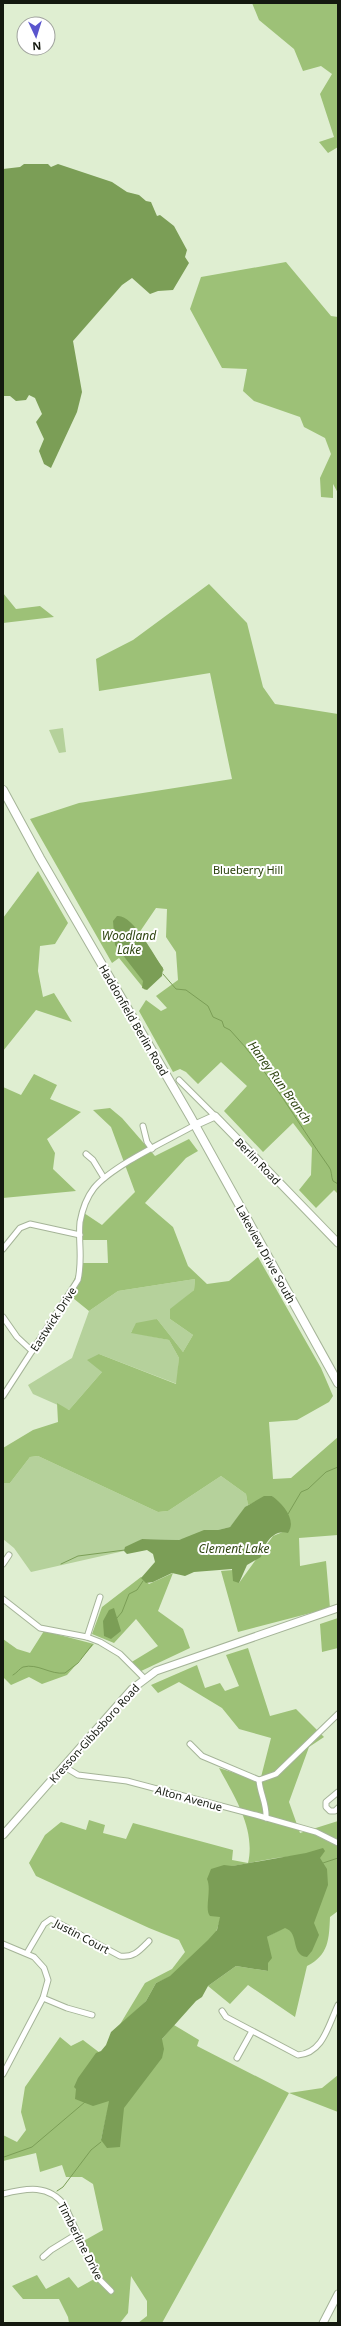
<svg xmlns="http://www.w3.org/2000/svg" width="341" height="2326" viewBox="0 0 341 2326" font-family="'Noto Sans',sans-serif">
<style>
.green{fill:#b5d19b}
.forest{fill:#9dc177}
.water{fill:#7b9e56}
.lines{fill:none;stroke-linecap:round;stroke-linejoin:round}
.stream{stroke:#7b9e56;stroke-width:1}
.street-casing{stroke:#a5b498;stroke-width:7}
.secondary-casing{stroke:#a5b498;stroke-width:9}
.primary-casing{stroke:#a5b498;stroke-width:10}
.street{stroke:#fff;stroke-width:5}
.secondary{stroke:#fff;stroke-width:7}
.primary{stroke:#fff;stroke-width:8}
.labels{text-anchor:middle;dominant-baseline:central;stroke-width:4;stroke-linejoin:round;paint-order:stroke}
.park-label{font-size:11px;fill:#283f08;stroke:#fff}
.street-label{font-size:11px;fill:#14190f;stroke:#fff}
.water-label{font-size:12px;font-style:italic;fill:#2f4511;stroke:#fff}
</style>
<rect width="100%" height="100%" fill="#dfeed1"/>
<g class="green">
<path d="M63 728 66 752 59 753 49 730Z"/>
<path d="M195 1279 194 1290 170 1310V1319L193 1335 183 1352 157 1319 131 1332 169 1340 179 1358 177 1384 99 1354 102 1372 69 1410 33 1394 28 1385 72 1358 89 1311 118 1291Z"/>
<path d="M38 1456 158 1512 168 1511 221 1476 246 1494 248 1505 230 1527 179 1540 142 1539 124 1551 31 1572 14 1548 3 1539V1483H10L30 1457Z"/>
</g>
<g class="forest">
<path d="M252 3H338V147L328 153 319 142 334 137 320 94 332 74 321 66 303 71 294 49 259 20Z"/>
<path d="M286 262 331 316 338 317V493L333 484V498L321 497 320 478 331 454 325 438 304 427 300 417 254 401 243 391 247 369 222 368 190 309 201 277Z"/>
<path d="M209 584 247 623 263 687 275 704 338 714V1194L334 1190 316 1208 299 1190 311 1175 312 1148 293 1123 263 1152 224 1111 247 1086 221 1062 198 1084 186 1072 180 1069 173 1072 139 1011 146 1000 161 1011 167 1008 156 996 178 980 176 952 166 937 167 909 156 908 139 933 164 970 145 990 119 958 112 963 30 819 79 803 232 779 210 673 99 691 96 659 133 640Z"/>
<path d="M3 593 16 609 40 606 54 617 3 623Z"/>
<path d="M38 871 68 923 55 944 40 946 38 971 43 997 54 993 72 1022 36 1010 3 1051V918Z"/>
<path d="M34 1074 57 1085 50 1099 81 1112 47 1139 55 1153 53 1169 76 1191 3 1198V1087L21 1095Z"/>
<path d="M110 1108 122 1118 155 1156 189 1139 198 1151 186 1158 145 1203 173 1227 188 1266 207 1284 229 1281 258 1257 321 1368 333 1396 329 1402 297 1420 269 1422 273 1479 291 1478 338 1437V1535L299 1538 300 1566 326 1561 330 1608 238 1632 221 1571 233 1570 239 1583 273 1536 290 1529 272 1496 248 1505 246 1494 221 1476 168 1511 158 1512 38 1456 30 1457 10 1483H3V1448L33 1430 58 1422 57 1403 69 1410 102 1372 87 1360 99 1354 176 1384 179 1358 169 1340 131 1333 136 1323 157 1319 183 1352 193 1335 170 1319V1309L194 1290 195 1279 118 1291 89 1311 68 1294 81 1263H108L107 1240H80L81 1211 102 1225 135 1192 111 1127 93 1110Z"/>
<path d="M173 1573 158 1611 183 1629 190 1648 139 1672 130 1663 158 1646 136 1619 114 1643 92 1634 102 1607 141 1577 149 1584Z"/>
<path d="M338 1618V1648L322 1652 320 1624Z"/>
<path d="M44 1631 94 1644 67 1675 42 1684 29 1677 11 1685 3 1677V1639L17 1649 30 1653Z"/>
<path d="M248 1648 270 1716 296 1709 324 1737 309 1747 289 1802 300 1833 338 1821V1911L330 1917C329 1939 329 1955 307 1966L295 2017 248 1985 230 2004 208 1986 236 1966 268 1971 267 1937 285 1927 293 1931 314 1923V1854L276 1858 216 1869 221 1917 215 1935 174 1975 156 1983 146 2001 119 2026 145 1983 172 1969 185 1952 179 1940 149 1928 36 1876 29 1863 45 1835 61 1822 86 1830 89 1820 105 1825 103 1833 126 1839 133 1823 233 1850 232 1860 248 1863C256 1829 234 1796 219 1768L260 1781 271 1738 239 1729 222 1708 179 1682 158 1693 151 1685 197 1665 205 1688 220 1683 225 1691 239 1686 226 1655Z"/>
<path d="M174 2025 199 2040 197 2046 289 2093 322 2088 338 2075V2112L289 2093 162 2323H138L147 2316V2301L131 2276 128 2313 120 2323H69L68 2317 59 2299H23L12 2286 37 2275 46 2289 69 2277 78 2288 96 2278 80 2243 103 2230 93 2184 82 2177H66L62 2165 40 2172 36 2153 3 2161V2135L17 2142 26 2130 21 2112 25 2087 60 2037 71 2046 83 2040 100 2053 110 2100 101 2140 124 2105 162 2039Z"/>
</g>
<g class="water">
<path d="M24 164H48L51 167 58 164 112 182 127 192 139 195 146 201 151 202 157 216 160 215 174 226 187 250 185 257 189 263 173 290 158 291 150 294 132 278 122 285 73 341 82 392 77 412 51 468 44 464 39 451 44 439 36 422 42 414 35 398 29 395 26 400 16 401 10 396H3V169L20 167Z"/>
<path d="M117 916C133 914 154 956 163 968L162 976 147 990 142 988 143 981 115 945 113 921Z"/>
<path d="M264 1496H272C283 1504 297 1520 288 1533 273 1529 264 1544 261 1557L247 1565 239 1583 233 1581 232 1569 194 1572 185 1576 172 1573 153 1582 146 1583 141 1578 155 1562 153 1554 147 1550 127 1554 124 1551 125 1547 142 1539 179 1540 204 1530H218L230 1527 245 1507Z"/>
<path d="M114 1608 121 1631 111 1639 104 1636 103 1621 109 1610Z"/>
<path d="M323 1848 325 1851 320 1858 327 1869 328 1885 314 1923 319 1935 312 1951 307 1957C290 1955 300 1933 285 1928L267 1937 272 1958 268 1963V1971L236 1966 208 1986 202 1997 196 2001 162 2039 164 2049 162 2058 124 2108 120 2147 107 2148 101 2140 109 2101 93 2106 75 2099 76 2089 74 2087 78 2078 96 2053 101 2051 106 2045 111 2032 146 2001 156 1983 170 1976 208 1940 217 1930 220 1917 210 1916C204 1909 212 1890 207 1879L211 1869 224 1865 232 1866 306 1853Z"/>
</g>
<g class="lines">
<g class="stream">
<path d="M163 974 176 989 186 990 208 1006 213 1017 222 1021 224 1027 230 1030C269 1071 296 1121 329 1167 332 1170 331 1177 333 1181L338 1184"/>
<path d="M288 1514 301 1492 308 1489 326 1472 338 1467"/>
<path d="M61 1564 78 1556 125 1550"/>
<path d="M117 1618 122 1612 129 1594 137 1590 143 1581"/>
<path d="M13 1675C17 1673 20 1668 23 1667 38 1663 50 1675 65 1673L78 1663 92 1645"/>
<path d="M323 1863 338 1858"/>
<path d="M4 2157 32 2147 85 2102"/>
<path d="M57 2191 63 2187 91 2150 101 2142"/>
</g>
<defs>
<g id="street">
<path d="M179 1080 215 1116"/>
<path d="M143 1126 147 1142 152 1149"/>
<path d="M86 1154 93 1160 104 1178"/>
<path d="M3 1249 20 1228 30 1224 80 1235"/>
<path d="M3 1317 17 1337 32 1351"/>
<path d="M3 1396 78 1280C83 1258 78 1242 80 1222 82 1211 87 1197 94 1188 112 1166 168 1140 195 1125"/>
<path d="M3 1564 9 1555"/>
<path d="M3 1599 40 1628 87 1637 100 1642 120 1654 144 1678"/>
<path d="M87 1637 100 1597"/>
<path d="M190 1744 202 1756 259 1780 276 1774 338 1714"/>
<path d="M63 1766 78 1775 127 1781 256 1815 316 1832 338 1843"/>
<path d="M259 1780C260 1794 267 1804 266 1818"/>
<path d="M338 1792 326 1802V1807L330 1811H335L338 1808"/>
<path d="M3 1944 34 1957 44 1968 48 1980 43 1998 3 2074"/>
<path d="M27 1953 44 1924 51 1919 120 1956C134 1958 140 1950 149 1941"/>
<path d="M43 1998 67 2008 92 2015"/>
<path d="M222 2011 226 2017 298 2055C323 2053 328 2026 338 2005"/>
<path d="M237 2058 252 2031"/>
<path d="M3 2194C27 2188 49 2184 65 2206L98 2278 111 2291"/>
<path d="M43 2257 51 2250 77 2234"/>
</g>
<g id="secondary">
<path d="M195 1125 215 1116 338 1243"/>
<path d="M3 1835 132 1689 156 1671 338 1608"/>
<path d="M323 2323 338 2294"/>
</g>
<path id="primary" d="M3 790 40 858 190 1116 338 1383"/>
</defs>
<use href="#street" class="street-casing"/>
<use href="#secondary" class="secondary-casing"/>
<use href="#primary" class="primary-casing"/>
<use href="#street" class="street"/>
<use href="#secondary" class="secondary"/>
<use href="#primary" class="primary"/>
</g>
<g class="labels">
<g class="park-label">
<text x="248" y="869">Blueberry Hill</text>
</g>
<g class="street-label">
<text transform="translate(134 1020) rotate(60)">Haddonfield Berlin Road</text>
<text transform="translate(258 1161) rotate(46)">Berlin Road</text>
<text transform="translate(266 1254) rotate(61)">Lakeview Drive South</text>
<text transform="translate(53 1319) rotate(-57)">Eastwick Drive</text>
<text transform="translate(94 1733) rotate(-48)">Kresson-Gibbsboro Road</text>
<text transform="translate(189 1798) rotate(15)">Alton Avenue</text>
<text transform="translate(82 1936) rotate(28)">Justin Court</text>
<text transform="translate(81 2241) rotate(63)">Timberline Drive</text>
</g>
<g class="water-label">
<text x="129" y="935">Woodland<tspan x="129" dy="14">Lake</tspan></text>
<text transform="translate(280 1082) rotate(54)">Haney Run Branch</text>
<text x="234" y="1548">Clement Lake</text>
</g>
</g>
<rect width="341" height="2326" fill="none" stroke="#14190f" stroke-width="8"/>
<g transform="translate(36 36) rotate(176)"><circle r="19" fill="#ffffff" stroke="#a1a39f"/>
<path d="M0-3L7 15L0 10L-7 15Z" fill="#5a55cd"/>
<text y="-6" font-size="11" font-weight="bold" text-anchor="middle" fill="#14190f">N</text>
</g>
</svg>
